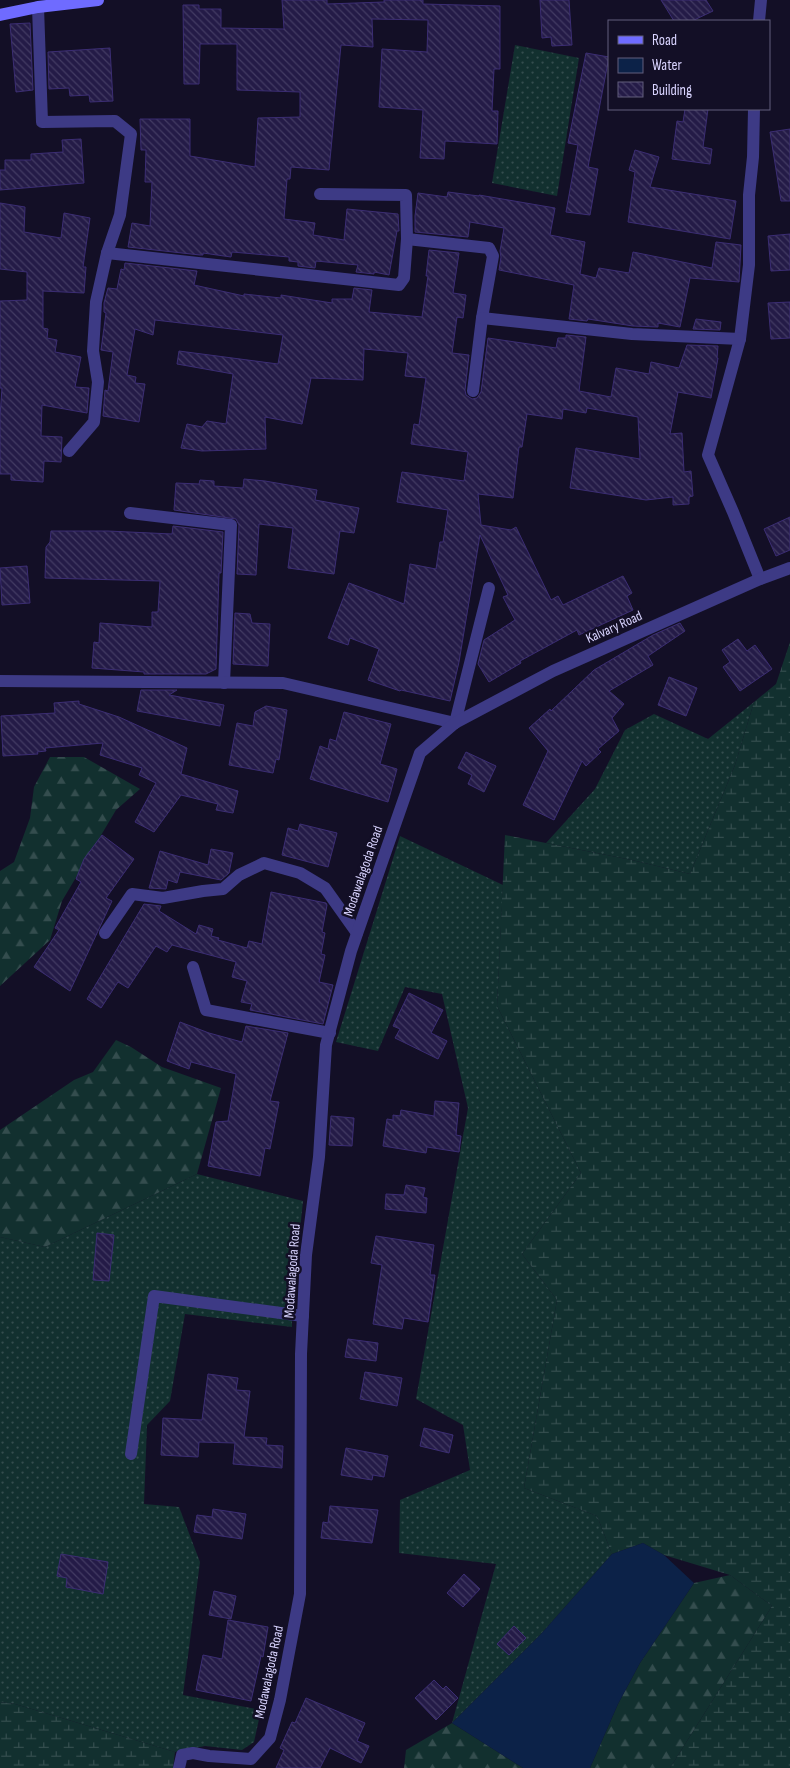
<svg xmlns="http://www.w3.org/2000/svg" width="790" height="1768" viewBox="0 0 790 1768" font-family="'Sofia Sans Condensed',sans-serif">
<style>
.grass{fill:url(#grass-dots)}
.forest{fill:url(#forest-firs)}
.wetland{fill:url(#wetland-marsh)}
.water{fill:#0c2248}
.building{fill:url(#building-back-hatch);stroke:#3b2d73}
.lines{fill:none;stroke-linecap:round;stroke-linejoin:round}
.minor{stroke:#3d3a85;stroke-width:12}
.secondary{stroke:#6f6bff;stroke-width:12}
.labels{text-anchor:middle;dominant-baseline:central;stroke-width:5;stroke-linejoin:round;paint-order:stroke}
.street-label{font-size:14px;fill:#d9d4ff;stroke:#130f26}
</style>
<defs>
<pattern id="grass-dots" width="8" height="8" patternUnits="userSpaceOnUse" patternTransform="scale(1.25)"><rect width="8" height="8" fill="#12302f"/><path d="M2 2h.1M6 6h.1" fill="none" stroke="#344d4e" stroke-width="1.8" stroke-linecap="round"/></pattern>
<pattern id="forest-firs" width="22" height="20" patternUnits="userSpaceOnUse" patternTransform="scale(1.25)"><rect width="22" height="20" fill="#12302f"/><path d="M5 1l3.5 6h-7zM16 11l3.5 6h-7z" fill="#344d4e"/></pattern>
<pattern id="wetland-marsh" width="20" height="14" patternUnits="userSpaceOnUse" patternTransform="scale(1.25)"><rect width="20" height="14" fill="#12302f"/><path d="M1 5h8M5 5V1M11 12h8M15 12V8" fill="none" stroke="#344d4e"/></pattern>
<pattern id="building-back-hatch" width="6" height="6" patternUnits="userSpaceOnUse" patternTransform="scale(1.25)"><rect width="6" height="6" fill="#241b47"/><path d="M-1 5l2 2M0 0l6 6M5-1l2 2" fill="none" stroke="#433b63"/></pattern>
</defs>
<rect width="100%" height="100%" fill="#130f26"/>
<g class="grass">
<path d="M515 45 579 58 557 196 492 183Z"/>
<path d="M754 702 735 765 690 874 632 860 546 843 595 789 625 730 654 714 708 739Z"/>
<path d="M400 836 503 885 497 1006 581 1173 522 1254 557 1300 524 1488 597 1516 612 1554 541 1634 452 1723 496 1564 399 1553 400 1500 470 1470 463 1425 416 1399 468 1108 442 994 405 987 378 1051 336 1042Z"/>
<path d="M197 1174 303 1201 292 1307V1327L185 1314 170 1401 147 1425 144 1504 179 1507 200 1562 183 1695 261 1710 254 1742 242 1750 205 1746 175 1752 15 1704 0 1702V1237L45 1247Z"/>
</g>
<g class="forest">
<path d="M50 757H84L140 789 116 810 62 901 50 940 0 986V871L14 862 30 818 34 787Z"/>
<path d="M116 1040 131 1047 162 1067 221 1088 197 1174 45 1247 0 1237V1130L74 1080 93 1072Z"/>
<path d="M730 1575 772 1606 670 1768H590L618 1704 640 1663 694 1583Z"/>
<path d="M452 1723 523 1768H404L406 1750Z"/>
</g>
<g class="wetland">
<path d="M790 642V1768H670L772 1606 730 1575 664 1555 643 1543 612 1554 597 1516 524 1488 557 1300 522 1254 581 1173 497 1006 505 835 632 860 690 874 735 765 754 702 776 684Z"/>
<path d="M0 1702 15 1704 175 1752 173 1768H0Z"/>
</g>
<path class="water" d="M643 1543 664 1555 694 1583 640 1663 618 1704 590 1768H523L452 1723 541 1634 612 1554Z"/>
<g class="building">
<path d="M282 0H327V4L384 2V0H423V4L500 6V69H494L492 111H498L497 144 445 141 444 159 420 158 423 110 379 107 382 49 427 52 428 20 372 19 373 47 341 45 329 170 291 167 290 179H287L284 219 315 223 313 235 344 240 347 209 398 214 399 231H397L389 275 374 272V274L356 272 358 265 316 261 315 268 298 266V262L289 261V257L232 252 231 257 203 253V255H200L128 247 132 223 150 226 152 182H145L146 150H141L140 119H190V156L255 167 258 118 300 117V92L237 90V44H200L199 84H184L183 5H199V9H221V28L284 29Z"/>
<path d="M540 0H569L572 45 552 46 551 37 542 38Z"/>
<path d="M661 0H706L713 11 692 21H674Z"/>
<path d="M30 23 33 90 16 92 10 24Z"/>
<path d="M110 48 113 101 90 102 89 95 70 96 69 88 49 89 48 52Z"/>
<path d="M586 53 609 57 588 167 598 169 590 215 566 212 578 145 568 143Z"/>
<path d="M685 109H708L703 147 712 149 710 164 672 159 677 121 683 122Z"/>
<path d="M790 129V201H781L770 132Z"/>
<path d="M81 139 84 183 0 190V170H5V160H31V154L63 152 62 140Z"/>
<path d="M635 150 659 157 650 187 736 201 730 239 628 222 635 172 629 170Z"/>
<path d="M448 192 479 196V195L555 208 550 235 585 242 580 274 596 278 599 268 629 273 633 252 712 268 716 242 741 245 739 282 690 278 680 327 658 323V327L633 326 588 319 587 321 569 319 574 285 499 270 501 257 500 251 504 228 470 222 468 237 415 232V216L418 193 447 197Z"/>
<path d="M0 203 25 207 24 232 61 238 64 213 90 218 83 267H86L84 293 43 291V328L48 329 47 338 57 340 55 352 81 357 75 387 89 388 87 413 42 405 41 436 62 437 61 462 44 461 43 482 11 480V474H0V416L2 388H0V301L27 300V272L0 269Z"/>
<path d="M790 234V270L771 271 768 236Z"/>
<path d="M429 250 459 253 453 293 466 295 463 318 457 317 452 353 469 355 465 390 466 395 472 399 477 398 481 392 488 338 556 348 558 338H566V335L586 337 579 391 611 397 616 368 649 374 651 362 679 368 687 345 718 346 717 358H718L711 398 678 392 670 434 682 433 684 472 691 471 693 496 689 497V504L673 505V497L646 500 570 488 576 448 640 459 638 417 587 408 586 413 563 409 562 419 527 414 522 447H519L513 498 478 494 481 525 511 530 516 527 551 600 558 596 563 605 623 576 632 593 627 596 633 610 579 635 577 630 520 661 521 663 489 682 478 664 484 640 515 620 503 597 508 595 480 535 459 662 450 701 401 690 400 691 368 680 379 649 350 638 348 645 328 638 349 583 404 604 410 564 436 569 440 542H443L448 510 397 502 402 472 464 481 468 452 411 444 414 424 419 425 426 378 405 376 408 353 364 349 363 380 311 378 302 424 265 417 266 449 202 451 181 448 187 424 202 427 207 421 226 424 233 374 177 364 179 351 278 364 283 335 155 320 153 335 135 329 127 375 136 377 135 383 145 384 139 422 103 416 105 390 108 391 113 352 101 350 106 313 104 312V303L108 288 117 289 121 269 124 270 125 263 197 271 194 285 244 296V294L281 298V295L332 303V299H352L354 288 372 290 369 312 422 317 428 276H426Z"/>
<path d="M790 302V338L771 339 768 303Z"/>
<path d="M696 319 721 322 720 330 693 329Z"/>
<path d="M244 479 265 481 317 490 315 500 359 508 354 533 340 531 334 574 288 568 293 528 259 524 256 575 237 574 239 525 236 519 174 510 176 483 199 484 200 480 214 481V486L243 488Z"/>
<path d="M790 517V550L776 556 764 529Z"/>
<path d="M173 526 223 532 221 573H219L216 669 206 674H144V672L92 668 94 642 99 643 100 623 152 627V612H158L160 581 45 578 46 547 50 542 51 531H108L172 534Z"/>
<path d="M27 566 30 603 2 605 0 568Z"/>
<path d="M235 613 250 614 252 623 270 624 268 666 233 664Z"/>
<path d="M680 623 685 631 648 656 653 665 609 691 624 704 612 718 619 731 598 749 601 752 586 766 582 761 554 820 523 805 548 751 529 728 550 709 551 711 594 670 653 635Z"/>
<path d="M738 639 747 651 755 645 772 669 740 691 723 667 730 662 722 650Z"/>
<path d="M669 677 697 688 686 716 658 705Z"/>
<path d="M141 690H177L169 695 224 705 220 726 137 711Z"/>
<path d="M79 701V704L119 717 187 748 181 774 238 791 233 813 216 810 218 804 181 795 154 832 135 822 156 783 139 775 142 768 100 755 103 743 45 748 46 751 37 752 38 754 3 756 1 716 55 713 54 703Z"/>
<path d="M266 706 287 710 279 760 276 759 273 773 229 765 237 723 253 726 255 712Z"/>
<path d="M344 712 391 724 380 764 397 769 388 802 310 779 320 746 328 749 330 739 336 741Z"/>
<path d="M466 752 496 766 484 792 468 784 472 775 458 768Z"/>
<path d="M300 824 337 833 328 867 282 855 288 828 298 831Z"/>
<path d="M102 835 134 859 106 898 112 901 70 991 34 967 59 930 55 928 81 882 76 879 84 859Z"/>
<path d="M211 849 233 853 229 873 221 880 180 872 177 883 168 880 166 889 149 888 160 851 208 865Z"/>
<path d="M271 892 326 903 327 905 322 932 325 933 321 954 325 955 319 982 333 985 323 1024 250 1010 252 1004 241 1002 247 981 232 977 236 962 172 945 167 952 156 946 128 988 118 982 101 1008 87 999 144 904 161 906 159 911 196 934 199 925 213 929 211 936 219 938 218 940 247 948 249 941 262 944Z"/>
<path d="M409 993 443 1010 431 1033 447 1041 438 1059 395 1038 400 1029 393 1026Z"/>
<path d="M180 1022 209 1033 242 1042 246 1026 288 1033 270 1101 279 1102 270 1149 265 1148 260 1176 208 1166 216 1122 228 1121 236 1074 191 1062 189 1069 167 1061Z"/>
<path d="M435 1101 459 1103 456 1135 461 1136 459 1152 427 1147 426 1153 383 1146 387 1119 393 1120V1115L400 1116 401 1110 434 1116Z"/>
<path d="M331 1116 354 1118 352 1146 329 1145Z"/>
<path d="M406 1185 425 1188 423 1197 427 1198 426 1213 385 1209 386 1194 404 1195Z"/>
<path d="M97 1233 114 1235 109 1281 93 1280Z"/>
<path d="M376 1236 434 1245 430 1275H435L428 1322 404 1318 402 1329 373 1324 382 1265 371 1263Z"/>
<path d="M348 1339 378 1343 376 1361 345 1357Z"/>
<path d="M365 1372 402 1378 397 1406 360 1399Z"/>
<path d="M208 1374 238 1378 236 1390 250 1391 244 1437 267 1438 266 1445 283 1446 282 1468 233 1464 235 1443 199 1442 198 1457 161 1455 163 1418 202 1420Z"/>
<path d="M424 1428 453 1435 449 1453 420 1446Z"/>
<path d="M346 1448 388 1456 384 1477 373 1475 372 1480 341 1475Z"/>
<path d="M330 1506 378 1510 372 1543 321 1538 323 1522 328 1523Z"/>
<path d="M213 1509 246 1514 242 1539 194 1532 197 1515 212 1517Z"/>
<path d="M61 1554 108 1562 103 1594 66 1587 67 1578 57 1576Z"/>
<path d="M464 1574 480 1589 463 1607 447 1593Z"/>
<path d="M214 1591 236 1596 231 1619 209 1615Z"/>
<path d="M228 1620 268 1627 263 1657 261 1656 251 1701 196 1690 203 1655 222 1659Z"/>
<path d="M514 1626 526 1638 509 1655 497 1644Z"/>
<path d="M434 1680 443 1689 446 1686 458 1698 436 1720 415 1698Z"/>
<path d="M306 1698 365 1723 357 1741 369 1746 361 1763 330 1748 320 1768H276L284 1750 280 1748 292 1722 295 1723Z"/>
</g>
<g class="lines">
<g class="minor">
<path d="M38 7 42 122 115 121 131 134 120 215 107 253 96 302 93 351 98 382 94 422 69 451"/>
<path d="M759 21 761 0"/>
<path d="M754 109 753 157 749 195V265L740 339 708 455 733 512 760 579"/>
<path d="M407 239 489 248 493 256 482 318 473 391"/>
<path d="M107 253 399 285 404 278 407 239 406 195 320 194"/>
<path d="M482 318 632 334 740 339"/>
<path d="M130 513 231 525 224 683"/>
<path d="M0 681 283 683 455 723"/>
<path d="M455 723 489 588"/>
<path d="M105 933 132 894 163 898 203 891 223 889 239 875 264 863 300 873 325 888 357 933"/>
<path d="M193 967 206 1010 330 1033"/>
<path d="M131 1454 154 1296 303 1316"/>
<path d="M179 1768 182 1755 193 1753 209 1756 251 1759 270 1738 280 1700 300 1594 301 1354 306 1255 319 1157 326 1045 351 951 420 753 455 723 553 671 760 579 790 568"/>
</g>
<path class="secondary" d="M0 15 38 7 98 0"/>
</g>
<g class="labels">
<g class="street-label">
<text transform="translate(614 627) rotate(-24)">Kalvary Road</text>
<text transform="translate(363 871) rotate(-71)">Modawalagoda Road</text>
<text transform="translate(292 1271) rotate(-86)">Modawalagoda Road</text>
<text transform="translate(269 1672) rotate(-78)">Modawalagoda Road</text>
</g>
</g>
<rect x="608" y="20" width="162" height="90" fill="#130f26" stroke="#625e7d"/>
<rect x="618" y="36" width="25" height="8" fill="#6f6bff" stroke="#625e7d"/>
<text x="652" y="45" font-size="15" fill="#d9d4ff">Road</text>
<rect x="618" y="58" width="25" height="15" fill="#0c2248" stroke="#625e7d"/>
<text x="652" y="70" font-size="15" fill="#d9d4ff">Water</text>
<rect x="618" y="82" width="25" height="15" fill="url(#building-back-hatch)" stroke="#625e7d"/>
<text x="652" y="95" font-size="15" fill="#d9d4ff">Building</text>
</svg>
